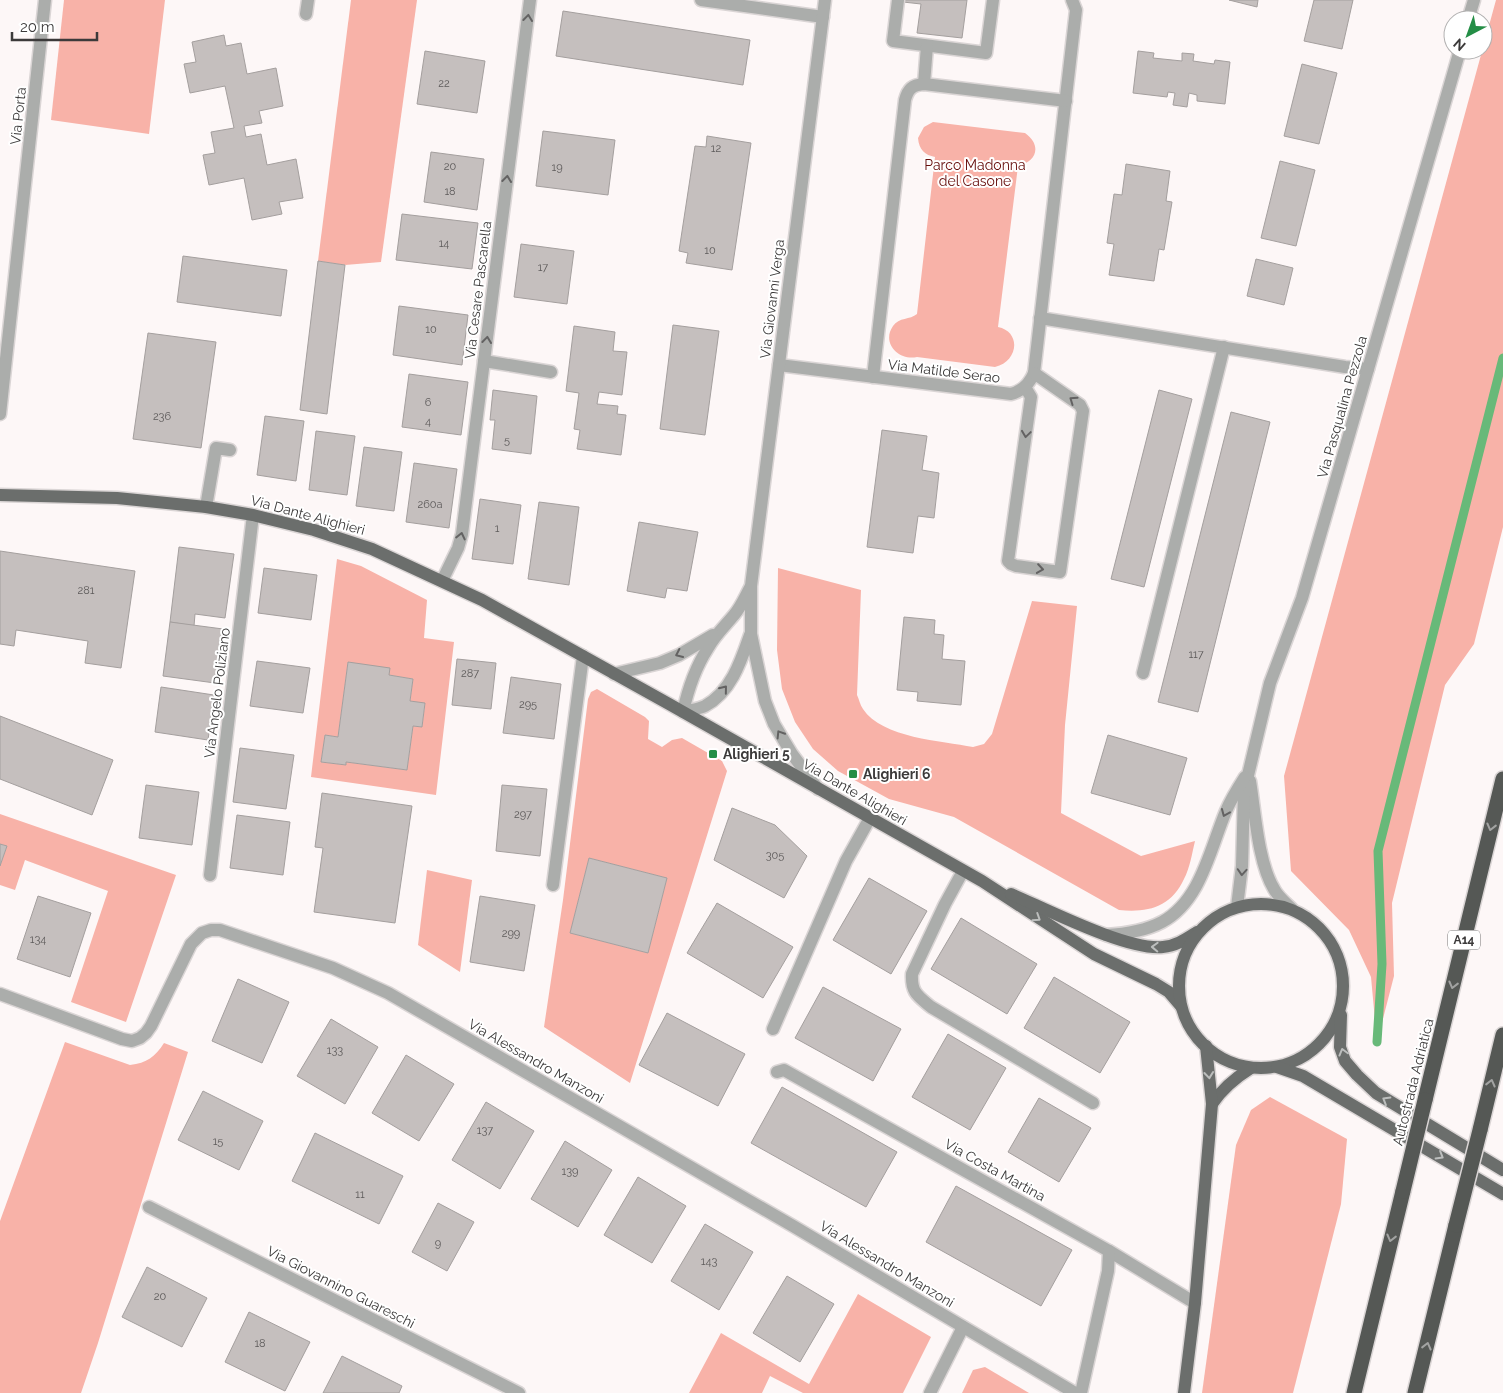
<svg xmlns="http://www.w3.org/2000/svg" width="1503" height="1393" viewBox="0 0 1503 1393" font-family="Raleway,sans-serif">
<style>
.green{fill:#f8b2a8;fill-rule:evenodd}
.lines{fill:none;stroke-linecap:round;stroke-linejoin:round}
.stream{stroke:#68b979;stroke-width:9}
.building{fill:#c5bfbe;stroke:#a49f9e}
.minor-casing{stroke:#dad5d5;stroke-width:15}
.major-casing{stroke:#dad5d5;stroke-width:15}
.highway-casing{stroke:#dad5d5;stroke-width:18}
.minor{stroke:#abadab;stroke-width:12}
.major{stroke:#6b6e6c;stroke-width:12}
.highway{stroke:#555855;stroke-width:15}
.highway-bridge-casing{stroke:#dad5d5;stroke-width:18;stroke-linecap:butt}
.highway-bridge{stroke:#555855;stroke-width:15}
.oneway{stroke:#636262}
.oneway2{stroke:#a2a3a2}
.oneway3{stroke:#bcbebd}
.poi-dot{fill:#248e46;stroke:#fff;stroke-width:2}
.labels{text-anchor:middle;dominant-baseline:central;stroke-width:4;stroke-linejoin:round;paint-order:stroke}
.number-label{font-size:11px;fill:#5e5b5b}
.shield{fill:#fff;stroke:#767575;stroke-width:1}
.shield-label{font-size:12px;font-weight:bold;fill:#3c3a3a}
.street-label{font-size:14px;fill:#3c3a3a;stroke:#fff}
.park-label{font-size:14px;fill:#660d0b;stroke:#fff}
.poi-label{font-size:14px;font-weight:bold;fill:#3c3a3a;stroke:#fff;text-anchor:start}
</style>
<rect width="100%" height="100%" fill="#fdf7f7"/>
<g class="green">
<path d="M64 0H165L149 134 51 120Z"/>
<path d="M351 0H417L381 262 345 265 318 261Z"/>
<path d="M1496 0H1503V527L1474 644 1445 685 1392 903 1394 976 1377 1042 1371 977 1349 930 1291 871 1284 776Z"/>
<path d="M933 122 1025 133C1042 145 1037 162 1018 166L998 327C1022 332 1018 362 995 367L917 357C899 361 881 343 893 326 899 317 910 320 917 314L935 157C925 155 919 150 918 138L924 127Z"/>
<path d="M337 559 361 566 427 600 424 638 454 642 436 795 311 777ZM348 662 389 675 413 679 410 701 425 704 422 727 413 726 407 770 346 762V765L321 762 325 735 338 737Z"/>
<path d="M778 568 861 590 857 695C859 699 860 705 863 709 882 738 942 741 973 747L984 744 992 734 1032 601 1077 606 1065 725 1061 813 1141 856 1195 841C1192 853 1190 868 1184 879 1171 907 1148 913 1119 910L954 817 889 799 838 771 813 749 795 722 782 689 777 650Z"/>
<path d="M597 689 645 717 649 721 648 739 662 747 672 740 682 738 722 761 727 771 630 1083 544 1027 563 900 588 699 591 692ZM589 858 667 878 648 953 570 933Z"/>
<path d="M0 814 176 875 126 1022 71 1002 108 891 25 860 15 890 0 885V866L7 846 0 844Z"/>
<path d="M427 870 472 880 460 972 418 945Z"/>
<path d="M65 1042 130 1065C147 1063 155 1057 164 1043L188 1052 98 1343 81 1393H0V1221Z"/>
<path d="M1270 1097 1347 1139 1341 1204 1293 1393H1202L1236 1145 1251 1110Z"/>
<path d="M858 1294 931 1337 903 1393H803L770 1376 762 1393H689L721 1333 809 1384Z"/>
<path d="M985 1367 1029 1393H962L973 1370Z"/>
</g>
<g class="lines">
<path class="stream" d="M1377 1042 1382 964 1378 851 1503 358"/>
</g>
<g class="building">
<path d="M904 0H967L962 38 917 33 921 4 903 2Z"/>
<path d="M1229 0H1258L1257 7Z"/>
<path d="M1314 0H1353L1342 49 1304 41Z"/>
<path d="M563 11 750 40 743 85 556 56Z"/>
<path d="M224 35 226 46 241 43 247 74 276 68 283 106 259 111 262 123 244 126 246 137 261 134 267 165 296 159 303 198 279 202 282 214 252 220 244 178 209 185 203 155 215 153 211 132 234 128 225 86 190 93 184 64 196 62 192 42Z"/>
<path d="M425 51 485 61 477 113 417 104Z"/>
<path d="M1138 51 1154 53 1153 58 1182 61V53L1194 54 1193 61 1214 64 1215 60 1230 62 1225 104 1197 101V95L1189 93 1187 107 1173 105 1175 93 1168 92 1167 97 1133 93Z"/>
<path d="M1302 64 1337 73 1319 144 1284 136Z"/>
<path d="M543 131 615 140 608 195 536 186Z"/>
<path d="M707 136 751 143 732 270 686 263 688 253 679 251 695 146 706 147Z"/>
<path d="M431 152 484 159 477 210 424 202Z"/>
<path d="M1280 161 1315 170 1296 246 1261 238Z"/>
<path d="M1126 164 1170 171 1166 201 1172 202 1164 250 1159 249 1154 281 1109 275 1114 244 1107 243 1114 194 1122 195Z"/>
<path d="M402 214 478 223 472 269 396 260Z"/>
<path d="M521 244 574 251 567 304 514 297Z"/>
<path d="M183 256 287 270 281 316 177 302Z"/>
<path d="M1256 259 1293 268 1284 305 1247 296Z"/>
<path d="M318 261 345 265 327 414 300 410Z"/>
<path d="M399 306 468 315 462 365 393 355Z"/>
<path d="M673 325 719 331 705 435 660 429Z"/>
<path d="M574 326 615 332 613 351 627 352 622 395 599 392 597 404 618 406 617 414 626 415 621 455 577 449 580 430 574 429 579 393 566 391Z"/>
<path d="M148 333 216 342 201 448 133 439Z"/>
<path d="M409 374 468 382 461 435 402 427Z"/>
<path d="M493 390 537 396 531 454 492 449 495 420H490Z"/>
<path d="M1159 390 1192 399 1144 587 1111 579Z"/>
<path d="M1231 412 1270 422 1198 712 1158 702Z"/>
<path d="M265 416 304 421 296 481 257 475Z"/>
<path d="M882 430 927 436 922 470 939 473 934 518 918 516 913 553 867 547Z"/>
<path d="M316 431 355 436 347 495 309 490Z"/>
<path d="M364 447 402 452 394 511 356 506Z"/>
<path d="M414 463 457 469 449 528 406 522Z"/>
<path d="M480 499 521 505 513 564 472 559Z"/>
<path d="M539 502 579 507 569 585 528 579Z"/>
<path d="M639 522 698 532 687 591 667 588 665 598 627 591Z"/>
<path d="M179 547 234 554 225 618 195 614 194 626 170 622Z"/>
<path d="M0 551 135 571 121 668 85 663 88 641 16 630 14 646 0 644Z"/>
<path d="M264 568 317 575 311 620 258 613Z"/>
<path d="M904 617 935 620 934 634 944 635 942 659 965 661 961 705 917 701 918 692 897 690Z"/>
<path d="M170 622 223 629 215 683 163 676Z"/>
<path d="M457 659 496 663 491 709 452 705Z"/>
<path d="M257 661 310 668 303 713 250 706Z"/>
<path d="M348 662 390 668 389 675 413 679 410 701 425 703 422 727 413 726 407 770 346 762V765L321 762 325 735 338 737Z"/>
<path d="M511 677 561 684 554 739 503 733Z"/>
<path d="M161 687 214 695 208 740 155 732Z"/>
<path d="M0 716 113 760 92 815 0 779Z"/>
<path d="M1108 735 1187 758 1170 815 1091 793Z"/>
<path d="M240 748 294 755 286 809 233 802Z"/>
<path d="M146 785 199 792 192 845 139 838Z"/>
<path d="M502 785 547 789 540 856 496 851Z"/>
<path d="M322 793 412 806 395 923 314 912 323 848 315 847Z"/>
<path d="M732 808 775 825 807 856 784 898 714 860Z"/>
<path d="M237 815 290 822 283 875 230 868Z"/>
<path d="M0 844 7 846 0 866Z"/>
<path d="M589 858 667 878 648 953 570 933Z"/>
<path d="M869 878 927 911 891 974 833 940Z"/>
<path d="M38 896 91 913 70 977 17 959Z"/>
<path d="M480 896 535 905 524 971 470 962Z"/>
<path d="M717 903 793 947 763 998 687 953Z"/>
<path d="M961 918 1037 964 1007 1014 931 969Z"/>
<path d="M1054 977 1130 1022 1100 1073 1024 1028Z"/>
<path d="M238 979 289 1002 262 1063 212 1041Z"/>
<path d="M823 987 901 1029 873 1081 795 1038Z"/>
<path d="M667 1013 745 1054 718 1106 639 1065Z"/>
<path d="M331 1019 378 1047 345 1104 297 1076Z"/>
<path d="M948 1034 1006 1068 970 1130 912 1097Z"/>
<path d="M406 1055 454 1084 419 1141 372 1113Z"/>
<path d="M782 1087 897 1152 866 1207 751 1143Z"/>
<path d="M203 1091 263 1121 239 1170 178 1140Z"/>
<path d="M1039 1098 1091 1128 1059 1182 1008 1152Z"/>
<path d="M486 1102 534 1131 500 1189 452 1160Z"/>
<path d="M315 1133 403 1176 379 1224 292 1181Z"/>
<path d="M565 1141 612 1170 578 1227 531 1199Z"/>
<path d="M638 1177 686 1206 652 1263 604 1235Z"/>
<path d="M956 1186 1072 1250 1041 1306 926 1242Z"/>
<path d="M438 1203 474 1222 447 1271 412 1252Z"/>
<path d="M705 1224 753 1252 719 1310 671 1281Z"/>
<path d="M147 1267 207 1298 182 1347 122 1317Z"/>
<path d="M787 1276 834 1304 800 1362 753 1333Z"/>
<path d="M249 1312 310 1342 285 1391 225 1362Z"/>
<path d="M342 1356 402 1386 399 1393H323Z"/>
</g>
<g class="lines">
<defs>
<g id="minor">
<path d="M701 0 823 17"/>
<path d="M898 0 893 41 986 53 993 0"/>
<path d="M306 14 308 0"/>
<path d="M1468 20 1474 0"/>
<path d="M924 84 927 46"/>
<path d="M1040 318 1345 367 1368 369"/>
<path d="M484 361 551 372"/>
<path d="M779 365 1011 394C1022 391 1029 385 1034 373L1076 10 1072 0"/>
<path d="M873 377 905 100C908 89 912 85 924 84L1066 101"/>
<path d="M1025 387 1031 397 1008 561 1011 564 1016 566 1060 572 1083 411 1080 405 1034 373"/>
<path d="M0 414 45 0"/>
<path d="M206 507 216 448 230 450"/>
<path d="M442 581 458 548 462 534 530 0"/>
<path d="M750 588C745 597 741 607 734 615 725 626 715 635 708 648 695 668 688 689 683 712 690 710 699 709 705 706 731 692 741 661 750 635"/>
<path d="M1143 673 1224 347"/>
<path d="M614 674 660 663 679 655 713 635"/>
<path d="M1250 781C1255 811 1258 863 1274 889 1278 897 1286 903 1292 909"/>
<path d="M818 789 792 754 774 724 765 701 751 634V586L825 0"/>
<path d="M963 871 945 904 912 974C911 993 918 996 931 1007L1093 1103"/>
<path d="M210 875 253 515"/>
<path d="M553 885 583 656"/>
<path d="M1237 907 1242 866 1244 792 1249 771 1270 683 1302 598 1460 50"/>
<path d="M1106 935C1125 934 1145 931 1162 922 1201 901 1210 849 1226 811 1231 799 1238 788 1245 777"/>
<path d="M0 994 122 1039 132 1041 140 1038 146 1033 151 1026 191 944 202 933 211 930H220L333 968 388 993 793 1226 1075 1393"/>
<path d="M773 1029 846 861 870 818"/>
<path d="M777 1072 784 1070 1109 1251 1195 1303"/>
<path d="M149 1207 519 1393"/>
<path d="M930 1393 963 1327"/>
<path d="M1081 1393 1108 1271 1109 1251"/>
</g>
<g id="major">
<path d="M0 495 117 498 206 507 253 515 314 530 372 549 482 600 669 704 982 881 1094 954 1156 984 1169 992 1181 1006"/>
<path d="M1011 894C1046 909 1128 951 1163 947 1176 946 1186 939 1197 932"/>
<circle cx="1261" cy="986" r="82"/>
<path d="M1341 1015 1340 1047 1345 1061 1357 1075 1376 1093 1503 1170"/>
<path d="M1277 1067 1303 1076 1503 1194"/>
<path d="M1212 1104C1222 1089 1235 1078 1251 1068"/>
<path d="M1184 1393 1195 1303 1212 1104 1206 1046"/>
</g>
<g id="highway">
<path d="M1425 1100 1503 779"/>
<path d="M1480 1130 1503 1035"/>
<path d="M1354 1393 1403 1191"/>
<path d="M1415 1393 1456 1225"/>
</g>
</defs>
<use href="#minor" class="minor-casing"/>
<use href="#major" class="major-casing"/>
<use href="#highway" class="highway-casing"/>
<use href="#minor" class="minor"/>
<use href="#major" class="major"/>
<use href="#highway" class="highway"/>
<defs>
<g id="highway-bridge">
<path d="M1403 1191 1425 1100"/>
<path d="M1456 1225 1480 1130"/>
</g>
</defs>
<use href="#highway-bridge" class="highway-bridge-casing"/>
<use href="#highway-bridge" class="highway-bridge"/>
</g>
<defs><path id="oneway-chevron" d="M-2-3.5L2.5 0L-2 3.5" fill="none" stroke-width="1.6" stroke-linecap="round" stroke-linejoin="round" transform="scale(1.25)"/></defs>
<g class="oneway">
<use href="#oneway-chevron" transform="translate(528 18) rotate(-83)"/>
<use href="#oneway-chevron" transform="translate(507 179) rotate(-83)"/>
<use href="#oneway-chevron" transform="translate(487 340) rotate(-83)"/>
<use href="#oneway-chevron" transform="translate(1073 400) rotate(-145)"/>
<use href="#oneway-chevron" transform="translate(1026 434) rotate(98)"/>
<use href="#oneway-chevron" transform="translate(461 536) rotate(-77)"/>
<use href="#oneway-chevron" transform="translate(1040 569) rotate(8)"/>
<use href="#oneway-chevron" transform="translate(679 654) rotate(155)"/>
<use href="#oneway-chevron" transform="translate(724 689) rotate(-51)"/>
<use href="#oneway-chevron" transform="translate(780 734) rotate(-122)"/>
<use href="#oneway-chevron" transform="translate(1225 813) rotate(113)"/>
<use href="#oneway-chevron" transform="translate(1242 872) rotate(94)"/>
</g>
<g class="oneway2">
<use href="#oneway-chevron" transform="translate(1491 827) rotate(104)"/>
<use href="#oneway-chevron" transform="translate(1453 985) rotate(104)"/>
<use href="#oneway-chevron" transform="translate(1491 1083) rotate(-76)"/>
<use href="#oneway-chevron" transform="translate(1391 1238) rotate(104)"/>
<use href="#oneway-chevron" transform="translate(1427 1346) rotate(-76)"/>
</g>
<g class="oneway3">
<use href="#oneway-chevron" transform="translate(1037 918) rotate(33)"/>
<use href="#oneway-chevron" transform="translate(1155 947) rotate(-178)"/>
<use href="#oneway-chevron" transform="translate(1343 1052) rotate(-105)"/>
<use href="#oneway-chevron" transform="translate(1209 1075) rotate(84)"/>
<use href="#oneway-chevron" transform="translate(1386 1100) rotate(-149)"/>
<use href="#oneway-chevron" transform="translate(1440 1156) rotate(31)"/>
</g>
<g class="poi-dot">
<rect x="708" y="749" width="10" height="10" rx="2.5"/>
<rect x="848" y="769" width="10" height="10" rx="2.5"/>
</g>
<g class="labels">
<g class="number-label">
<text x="444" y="83">22</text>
<text x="716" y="148">12</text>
<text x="450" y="166">20</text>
<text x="557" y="167">19</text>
<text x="450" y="191">18</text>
<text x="444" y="243">14</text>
<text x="710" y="250">10</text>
<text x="543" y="267">17</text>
<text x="431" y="329">10</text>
<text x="428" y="402">6</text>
<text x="162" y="416">236</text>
<text x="428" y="421">4</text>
<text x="507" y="440">5</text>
<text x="430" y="504">260a</text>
<text x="497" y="528">1</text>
<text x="86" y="590">281</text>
<text x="1196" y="654">117</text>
<text x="470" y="673">287</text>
<text x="528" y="704">295</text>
<text x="523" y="814">297</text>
<text x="775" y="855">305</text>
<text x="511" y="933">299</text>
<text x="38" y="939">134</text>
<text x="335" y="1050">133</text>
<text x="485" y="1130">137</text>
<text x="218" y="1141">15</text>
<text x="570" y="1171">139</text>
<text x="360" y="1194">11</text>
<text x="438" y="1243">9</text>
<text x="709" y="1261">143</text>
<text x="160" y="1296">20</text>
<text x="260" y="1343">18</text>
</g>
<rect class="shield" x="1448" y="930.5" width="32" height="19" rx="4"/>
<g class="shield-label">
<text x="1464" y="940">A14</text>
</g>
<g class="street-label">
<text transform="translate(18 116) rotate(-84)">Via Porta</text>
<text transform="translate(478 290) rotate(-83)">Via Cesare Pascarella</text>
<text transform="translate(772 299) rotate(-83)">Via Giovanni Verga</text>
<text transform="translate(944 371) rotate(7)">Via Matilde Serao</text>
<text transform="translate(1342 407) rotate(-74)">Via Pasqualina Pezzola</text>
<text transform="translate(308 515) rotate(15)">Via Dante Alighieri</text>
<text transform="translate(217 693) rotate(-83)">Via Angelo Poliziano</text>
<text transform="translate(855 792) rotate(30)">Via Dante Alighieri</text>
<text transform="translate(536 1061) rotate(30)">Via Alessandro Manzoni</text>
<text transform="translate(1413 1082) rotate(-76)">Autostrada Adriatica</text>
<text transform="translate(995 1170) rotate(29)">Via Costa Martina</text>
<text transform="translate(887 1264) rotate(31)">Via Alessandro Manzoni</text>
<text transform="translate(341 1287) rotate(27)">Via Giovannino Guareschi</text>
</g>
<g class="park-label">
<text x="975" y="165">Parco Madonna<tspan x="975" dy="16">del Casone</tspan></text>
</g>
<g class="poi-label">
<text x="723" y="754">Alighieri 5</text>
<text x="863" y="774">Alighieri 6</text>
</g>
</g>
<g transform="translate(1468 35) rotate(221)"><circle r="24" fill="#ffffff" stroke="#b1b0b0"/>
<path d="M0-4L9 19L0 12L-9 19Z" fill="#248e46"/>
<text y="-8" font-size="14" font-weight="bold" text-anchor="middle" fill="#3c3a3a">N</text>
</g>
<path d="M12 32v8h85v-8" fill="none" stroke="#3c3a3a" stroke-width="2.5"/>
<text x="20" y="32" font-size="15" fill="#3c3a3a" stroke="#ffffff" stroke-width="4" paint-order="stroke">20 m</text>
</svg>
